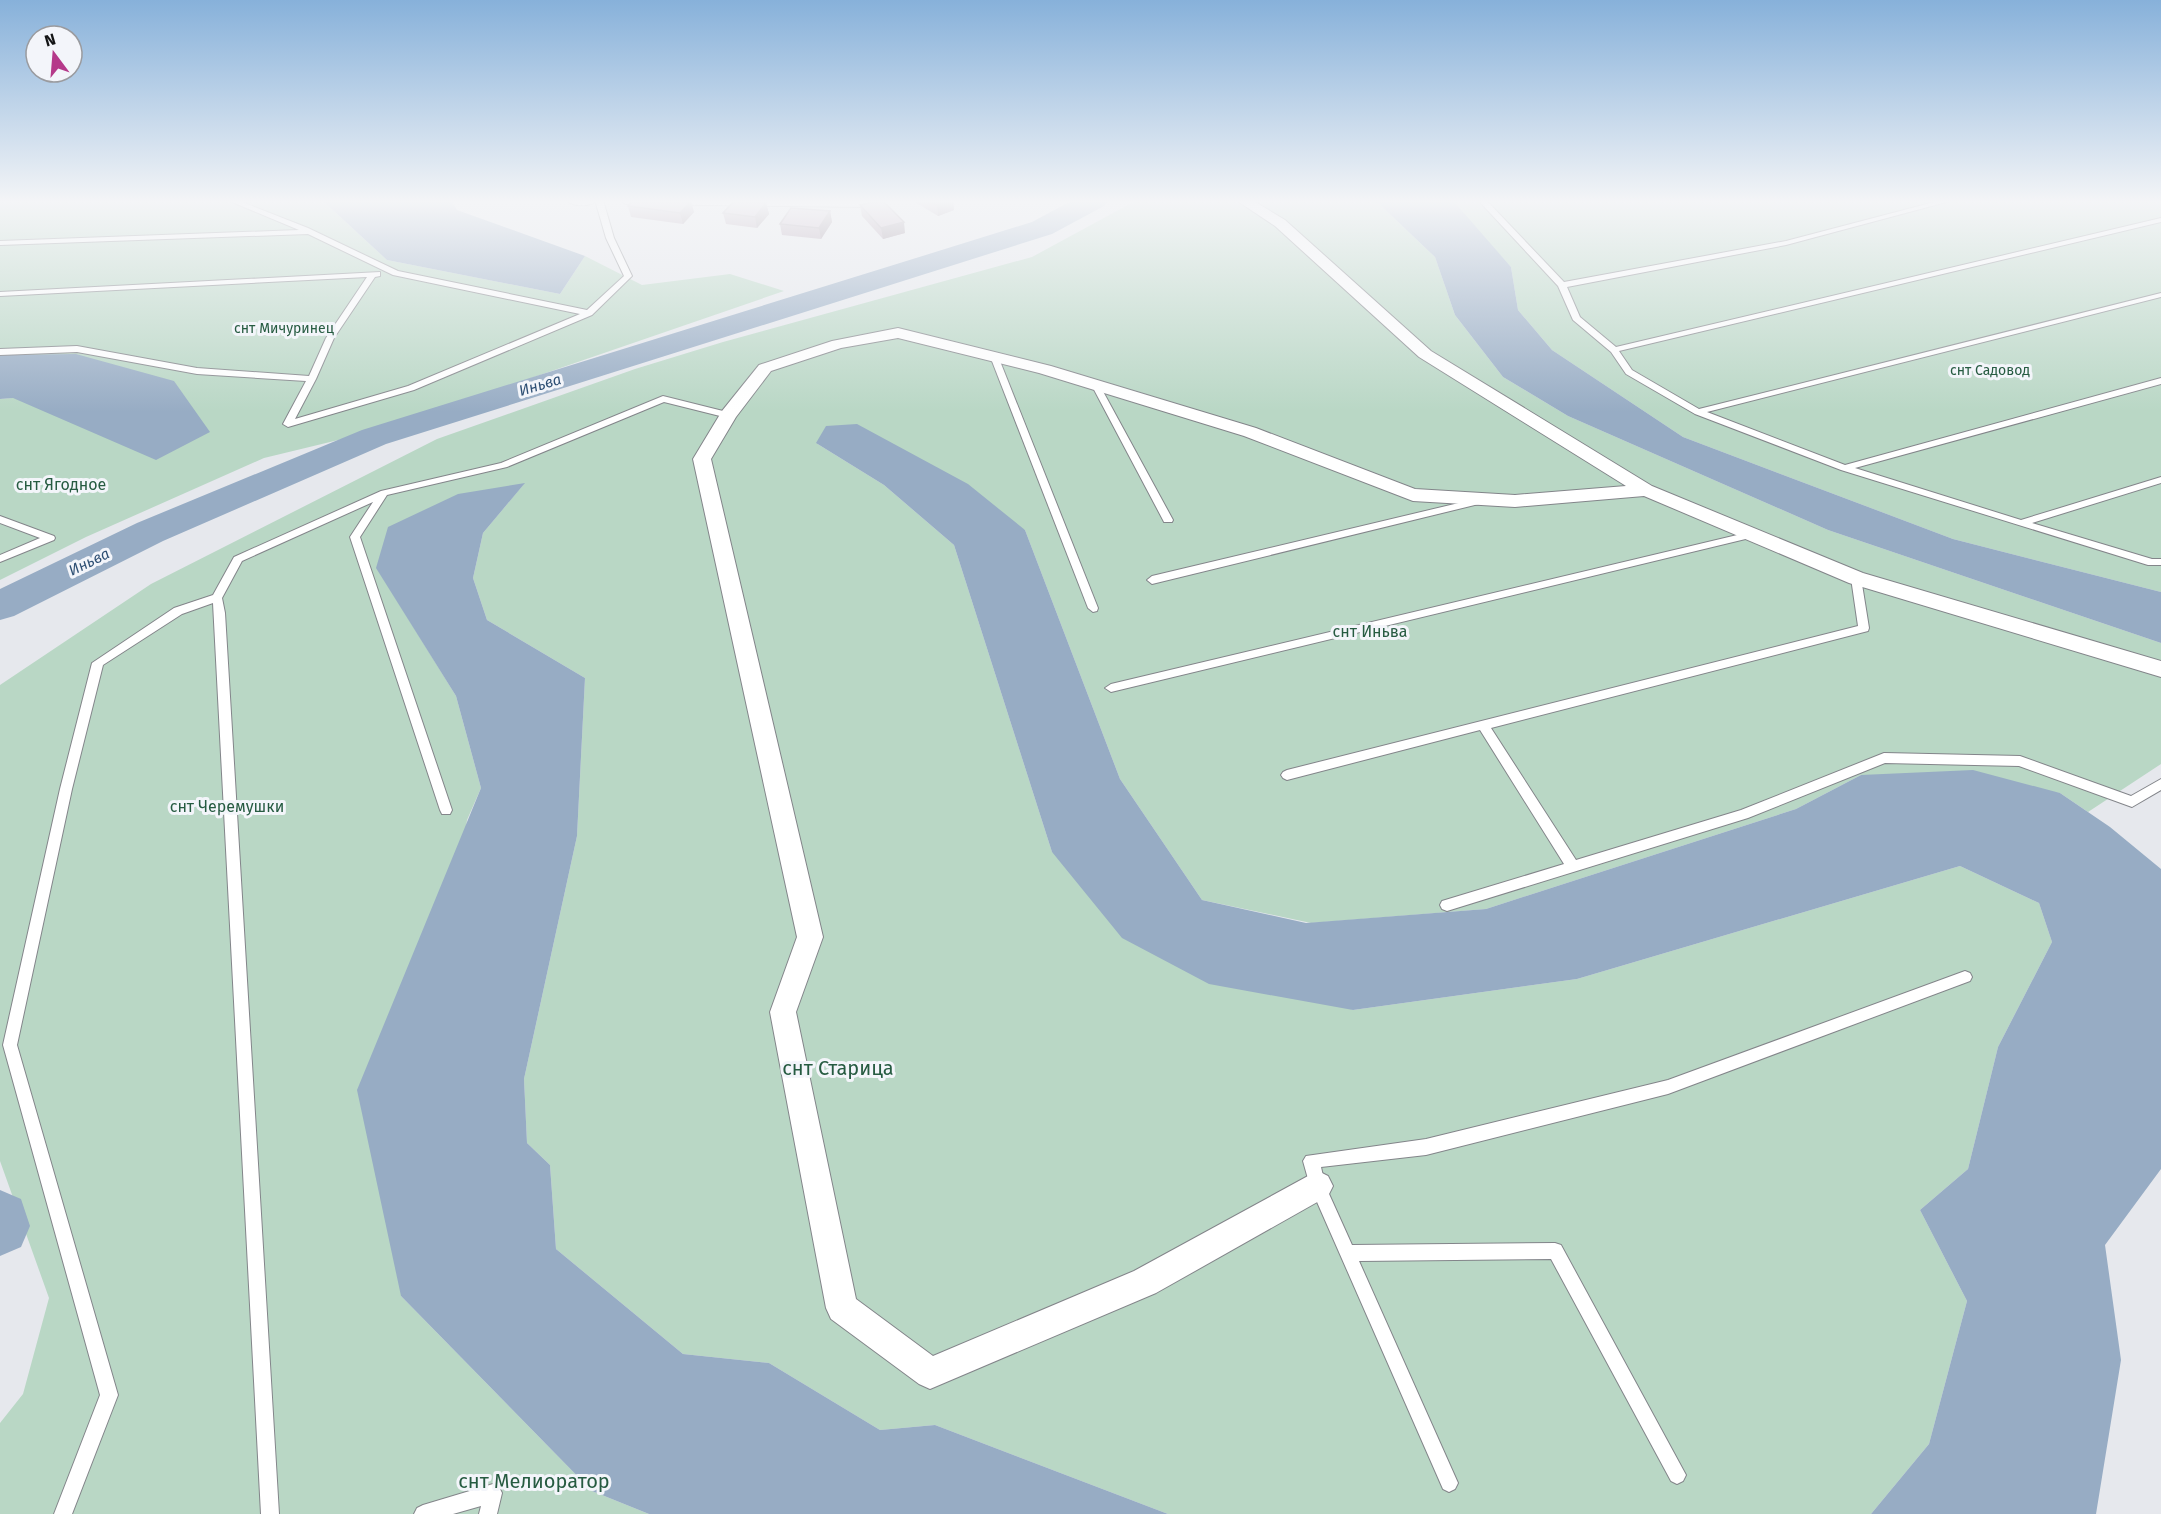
<svg xmlns="http://www.w3.org/2000/svg" width="2161" height="1514" viewBox="0 0 2161 1514" font-family="'Fira Sans',sans-serif">
<style>
.green{fill:#b9d7c5}
.water{fill:#97acc4}
.lines{fill:none;stroke-linecap:round;stroke-linejoin:round}
.river{fill:#97acc4;fill-rule:evenodd}
.lane-casing{stroke:#83858a;stroke-width:2}
.street-casing{stroke:#83858a;stroke-width:2}
.lane{fill:#fff;fill-rule:evenodd}
.street{fill:#fff;fill-rule:evenodd}
.wall{fill:#a38c9f}
.shaded-wall{fill:#847282}
.building{fill:#bda3b9;stroke:#847282;stroke-width:1.5}
.labels{text-anchor:middle;dominant-baseline:central;stroke-width:6;stroke-linejoin:round;paint-order:stroke}
.far-park-label{font-size:14px;fill:#265b41;stroke:#f3f5fa}
.far-water-label{font-size:15px;font-style:italic;fill:#2f5074;stroke:#f3f5fa}
.park-label{font-size:16px;fill:#265b41;stroke:#f3f5fa}
.near-park-label{font-size:20px;fill:#265b41;stroke:#f3f5fa}
</style>
<rect width="100%" height="100%" fill="#e6e8ed"/>
<g class="green">
<path d="M0 200H322L387 260 560 294 585 256 642 285 730 274 784 291 441 409 359 435 264 458 86 537 0 580V399L12 398 0 355Z"/>
<path d="M1137 200H1375L1435 257 1455 315 1503 377 1568 416 1828 530 2161 643V764L2088 812 2060 793 1861 775 1796 809 1486 909 1311 923 1202 900 1120 779 1025 530 816 443 884 485 954 545 1052 852 1353 1010 1577 979 1960 866 2039 903 2052 942 1998 1047 1968 1169 1920 1210 1967 1301 1929 1444 1871 1514H1168L935 1425 880 1430 769 1363 683 1354 556 1249 550 1165 527 1143 524 1079 577 836 585 678 487 620 473 578 483 533 524 484 377 568 456 696 481 788 467 820 401 1296 592 1491 649 1514H0V1423L23 1394 49 1298 0 1161V685L151 584 437 439 635 369 723 342 1032 257Z"/>
<path d="M1450 200H2161V592L1953 539 1683 437 1552 350 1518 310 1511 267Z"/>
</g>
<g class="water">
<path d="M322 200H451L457 210 585 256 560 294 387 260Z"/>
<path d="M1375 200H1450L1456 204 1511 267 1518 310 1552 350 1683 437 1953 539 2161 592V643L1828 530 1568 416 1503 377 1455 315 1435 257Z"/>
<path d="M76 354 174 381 210 432 156 460 13 398 0 399V355Z"/>
<path d="M857 424 968 484 1025 530 1120 779 1202 900 1306 923 1486 909 1796 809 1861 775 1973 770 2060 793 2110 827 2161 869V1169L2105 1245 2121 1360 2096 1514H1871L1929 1444 1967 1301 1920 1210 1968 1169 1998 1047 2052 942 2039 903 1960 866 1577 979 1353 1010 1209 984 1122 938 1052 852 954 545 884 485 816 443 826 426Z"/>
<path d="M525 483 483 533 473 578 487 620 585 678 577 836 524 1079 527 1143 550 1165 556 1249 683 1354 769 1363 880 1430 935 1425 1168 1514H649L592 1491 401 1296 357 1090 481 788 456 696 376 568 388 527 458 494Z"/>
</g>
<g class="lines">
<g class="river">
<path d="M1073 200H1108L1104 206 1052 234 386 444 163 541 14 616 0 620V589L137 523 362 430 1032 222Z"/>
<path d="M0 1190 21 1199 30 1226 21 1247 0 1256Z"/>
</g>
<defs>
<g id="lane">
<path d="M227 200H237L308 228 398 271 587 310 624 276 606 238 595 200H603L614 238 632 276 592 315 414 390 288 427 283 424 306 381 197 374 77 352 0 355V349L77 346 197 368 309 376 326 338 367 277 0 296V292L380 272V276L375 277 334 338 316 379 295 419 408 386 580 314 393 275 308 234 0 245V241L299 230Z"/>
<path d="M1478 200H1486L1564 282 1786 241 1942 200H1954L1786 245 1567 287 1580 317 1616 347 2161 218V222L1619 351 1632 370 1699 409 2161 293V297L1707 412 1845 465 2161 378V384L1855 468 2021 520 2161 477V483L2032 523 2152 559H2161V565H2148L1841 470 1695 414 1626 374 1611 352 1573 320 1558 286Z"/>
<path d="M994 353 998 356 1098 608 1097 611 1093 612 1088 608 990 356Z"/>
<path d="M1095 381 1099 384 1173 520 1172 522H1164L1163 520 1091 384Z"/>
<path d="M663 396 731 413 733 415 728 418 664 402 507 467 387 495 360 537 452 810 450 814H442L440 810 350 537 373 502 242 561 222 598 225 613 279 1514H261L213 603 182 614 103 665 72 789 17 1045 118 1395 72 1514H54L100 1395 3 1045 60 789 92 663 174 608 213 595 234 557 381 491 501 463Z"/>
<path d="M1484 497 1487 498V502L1152 584 1147 580 1152 576Z"/>
<path d="M0 516 54 536 55 538 54 540 0 562V555L40 538 0 523Z"/>
<path d="M1754 531 1759 534 1758 536 1111 692 1105 688 1111 684Z"/>
<path d="M1856 574 1861 578 1869 628 1868 631 1491 728 1576 860 1741 810 1884 753 2020 756 2131 796 2161 779V790L2132 807 2019 766 1885 763 1748 818 1447 911 1442 909 1440 905 1442 901 1564 864 1480 730 1287 780 1283 778 1281 775 1283 772 1287 770 1858 626 1851 578Z"/>
<path d="M1965 971 1970 973 1972 977 1970 981 1668 1094 1426 1155 1321 1167 1325 1185 1352 1245 1555 1243 1561 1245 1686 1475 1683 1481 1677 1484 1671 1481 1551 1259 1359 1261 1458 1483 1455 1489 1449 1492 1443 1489 1310 1186 1303 1161 1306 1156 1426 1139 1668 1080Z"/>
<path d="M493 1484 499 1487 502 1493 497 1514H479L481 1506 453 1514H414L417 1508 423 1505Z"/>
</g>
<g id="street">
<path d="M566 200H598C591 207 573 207 566 200Z"/>
<path d="M619 200H889L875 207 626 204Z"/>
<path d="M1236 200H1252L1285 220 1431 351 1652 486 1863 573 2161 661V677L1849 583 1644 496 1515 507 1413 501 1244 436 1039 373 898 338 841 348 771 371 736 417 711 459 823 937 796 1012 856 1299 933 1356 1134 1271 1308 1176 1318 1171 1328 1176 1333 1186 1328 1196 1156 1293 930 1389 919 1384 831 1319 826 1308 770 1012 797 937 693 459 722 411 759 365 832 341 898 328 1051 366 1256 428 1415 489 1515 495 1626 486 1419 357 1275 226Z"/>
</g>
</defs>
<use href="#lane" class="lane-casing"/>
<use href="#street" class="street-casing"/>
<use href="#lane" class="lane"/>
<use href="#street" class="street"/>
</g>
<g class="wall">
<path d="M915 200H957L953 201 954 210 938 216 915 202Z"/>
<path d="M766 203 769 214 757 228 726 224 723 213Z"/>
<path d="M860 205 905 233 883 239 862 216Z"/>
<path d="M628 206 694 212 683 224 631 217Z"/>
<path d="M830 211 832 222 821 239 782 235 780 224Z"/>
</g>
<g class="shaded-wall">
<path d="M945 200H957L953 201 954 210 938 216 937 205Z"/>
<path d="M691 201 694 212 683 224 680 213Z"/>
<path d="M766 203 769 214 757 228 755 217Z"/>
<path d="M830 211 832 222 821 239 819 228Z"/>
<path d="M904 222 905 233 883 239 881 228Z"/>
</g>
<g class="building">
<path d="M634 200H685L691 201 680 213 628 206Z"/>
<path d="M735 200H739L766 203 755 217 723 213Z"/>
<path d="M882 200 904 222 881 228 860 205Z"/>
<path d="M929 200H951L937 205Z"/>
<path d="M791 208 830 211 819 228 780 224Z"/>
</g>
<linearGradient id="sky" x2="0" y2="1"><stop stop-color="#87b1da"/><stop offset="0.49" stop-color="#f4f5f7"/><stop offset="1" stop-color="#f4f5f7" stop-opacity="0"/></linearGradient>
<rect width="2161" height="412" fill="url(#sky)"/>
<g class="labels">
<g class="far-park-label">
<text x="284" y="328">снт Мичуринец</text>
<text x="1990" y="370">снт Садовод</text>
</g>
<g class="far-water-label">
<text transform="translate(540 385) rotate(-17)">Иньва</text>
<text transform="translate(89 562) rotate(-26)">Иньва</text>
</g>
<g class="park-label">
<text x="61" y="484">снт Ягодное</text>
<text x="1370" y="631">снт Иньва</text>
<text x="227" y="806">снт Черемушки</text>
</g>
<g class="near-park-label">
<text x="838" y="1068">снт Старица</text>
<text x="534" y="1481">снт Мелиоратор</text>
</g>
</g>
<g transform="translate(54 54) rotate(344)"><circle r="28" fill="#f3f5fa" stroke="#9a9b9f" stroke-width="1.5"/>
<path d="M0-4.5L10 22L0 15L-10 22Z" fill="#b5398a"/>
<text y="-9" font-size="16" font-weight="bold" text-anchor="middle" fill="#141516">N</text>
</g>
</svg>
